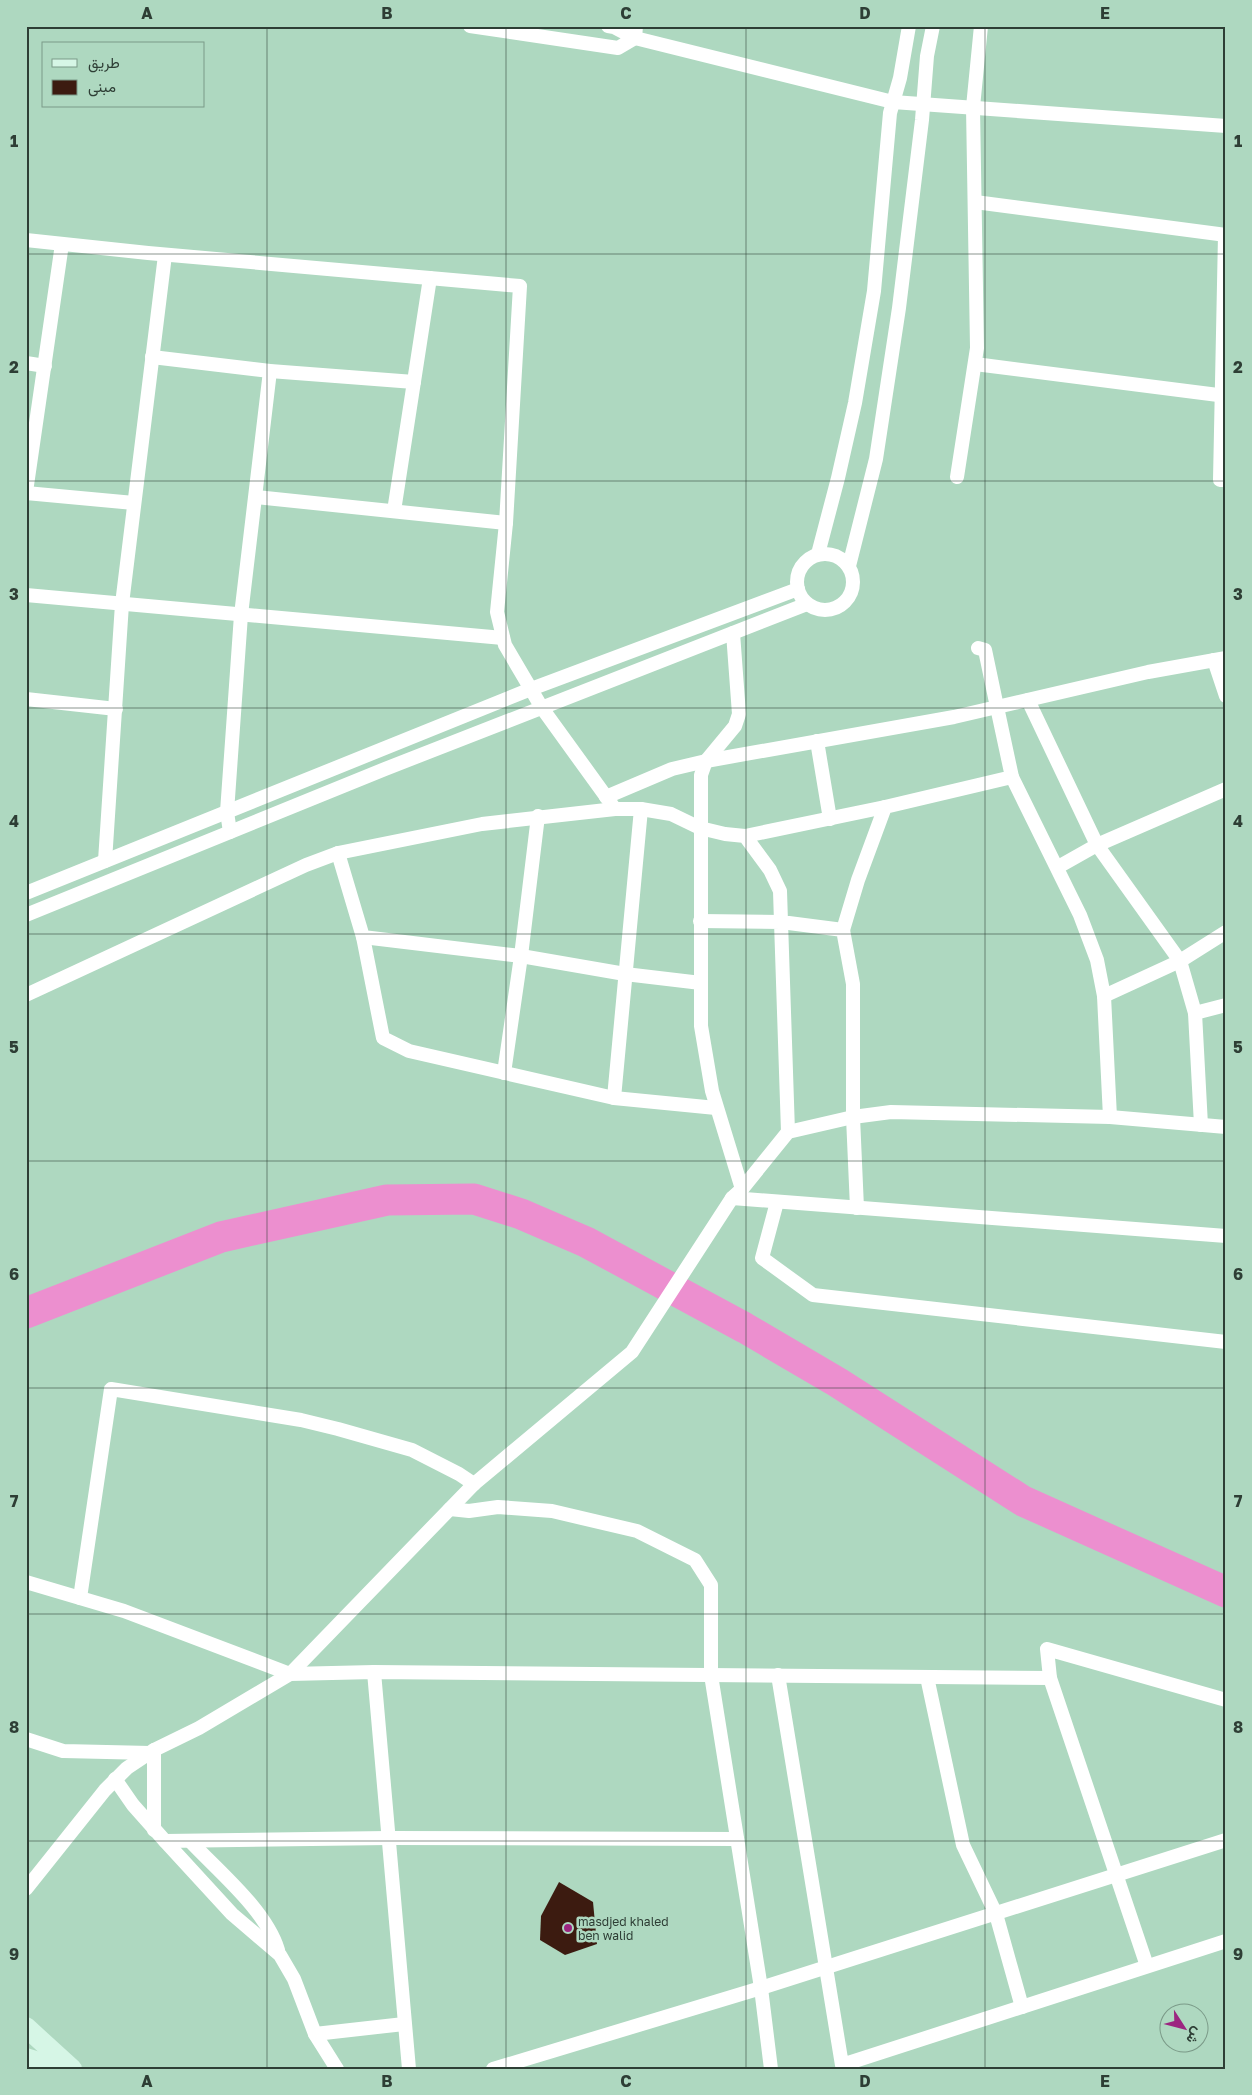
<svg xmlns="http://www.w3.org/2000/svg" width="1252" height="2095" viewBox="0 0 1252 2095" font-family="'Golos Text',Vazirmatn,sans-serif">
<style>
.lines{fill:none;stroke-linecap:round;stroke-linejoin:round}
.river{stroke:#ec8fcf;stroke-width:31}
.building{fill:#3c1b10}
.minor{stroke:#fff;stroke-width:14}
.secondary{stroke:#d6f6e6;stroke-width:20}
.grid{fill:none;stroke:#2e3e35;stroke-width:1;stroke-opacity:0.55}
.poi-dot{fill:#9c2580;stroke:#aed8c0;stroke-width:2}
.labels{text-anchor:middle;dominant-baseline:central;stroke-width:5;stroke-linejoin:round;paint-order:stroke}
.poi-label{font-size:12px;fill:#2e3e35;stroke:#aed8c0;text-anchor:start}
.neatline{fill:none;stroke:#2e3e35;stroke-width:2}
.grid-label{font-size:16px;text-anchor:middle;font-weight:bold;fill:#2e3e35}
</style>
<rect width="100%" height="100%" fill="#aed8c0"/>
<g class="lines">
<path class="river" d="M26 1313 221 1237 387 1200 474 1199 521 1214 586 1242 745 1328 837 1382 1023 1501 1226 1592"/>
</g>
<path class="building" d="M559 1882 593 1902 597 1944 565 1955 540 1940 541 1916Z"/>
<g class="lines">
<g class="minor">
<path d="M470 26 618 48 635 38 614 27 608 26"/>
<path d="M636 26 635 38 893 102 1226 126"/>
<path d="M975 202 1226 235"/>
<path d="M1225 235 1220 480H1226"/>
<path d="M26 240 148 253 520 286 506 523 497 612 505 645 542 708 615 809H641L671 814 700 828 725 834 745 836 770 870 780 891 781 922 843 930 853 984V1117L857 1208"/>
<path d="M152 357 270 371 414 382"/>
<path d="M26 363 45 366"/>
<path d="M975 364 1226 396"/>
<path d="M957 477 977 348 973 107 981 26"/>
<path d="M26 492 62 244"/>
<path d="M26 493 134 503"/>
<path d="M256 497 506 523"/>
<path d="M394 511 430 278"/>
<circle cx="825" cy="582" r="28"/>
<path d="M818 554 838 478 855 403 874 291 890 113 900 78 909 26"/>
<path d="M849 566 876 459 899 308 922 120 927 56 933 26"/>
<path d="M26 595 503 638"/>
<path d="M733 633 739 714 735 726 706 761 701 775V1026L712 1091 742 1189"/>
<path d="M1214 660 1226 696"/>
<path d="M26 699 116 709"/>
<path d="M1028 700 1097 845 1180 961 1195 1013 1201 1125"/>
<path d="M817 741 830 819"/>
<path d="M1012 777 1080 915 1097 960 1104 996 1110 1117"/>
<path d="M606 797 672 769 706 761 954 717 997 707 985 650 978 648"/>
<path d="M641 809 614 1098 716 1108"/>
<path d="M230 832 227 812 241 615 270 371"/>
<path d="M745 836 885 807"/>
<path d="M338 853 363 937 521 956 625 974 701 983"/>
<path d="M105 861 122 604 165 255"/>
<path d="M1058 867 1097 845 1226 789"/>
<path d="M26 893 531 689 798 589"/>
<path d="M26 915 385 769 807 604"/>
<path d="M700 921 781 922 788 1132"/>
<path d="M843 930 858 880 885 807 1012 777 997 707 1148 672 1226 658"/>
<path d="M363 937 383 1038 409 1051 614 1098"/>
<path d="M26 995 306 865 338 853 482 824 615 809"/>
<path d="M1104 996 1180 961 1226 932"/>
<path d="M1195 1013 1226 1005"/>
<path d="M504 1073 521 956 538 816"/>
<path d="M732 1198 1226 1236"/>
<path d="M777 1202 762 1258 813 1295 1226 1342"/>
<path d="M450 1509 469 1511 498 1507 552 1511 637 1531 695 1560 711 1585V1675L761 1988 771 2069"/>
<path d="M26 1582 124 1611 290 1674 474 1484 632 1352 732 1198 742 1189 788 1132 853 1117 891 1112 1110 1117 1226 1127"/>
<path d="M80 1598 111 1389 301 1420 338 1429 412 1450 459 1474 474 1484"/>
<path d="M374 1672 409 2069"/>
<path d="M778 1675 842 2065 1226 1941"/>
<path d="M927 1677 963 1845 996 1914 1022 2007"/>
<path d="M26 1739 63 1751 150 1753"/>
<path d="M115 1779 133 1805 165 1841 232 1914 280 1955 294 1979 315 2034 337 2069"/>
<path d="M154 1830V1750"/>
<path d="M165 1841 388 1838 737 1839"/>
<path d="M190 1841C218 1871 266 1910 278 1950"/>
<path d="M26 1889 105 1790 127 1768 154 1750 199 1728 290 1674 374 1672 1050 1678"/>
<path d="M1147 1966 1050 1678 1047 1649 1226 1700"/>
<path d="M315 2034 404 2024"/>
<path d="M493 2069 761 1988 1226 1840"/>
</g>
<g class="secondary">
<path d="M26 2027 72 2069"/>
<path d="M26 2058 39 2062 48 2069"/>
</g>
</g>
<path class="grid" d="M267 26V2069M506 26V2069M746 26V2069M985 26V2069M26 254H1226M26 481H1226M26 708H1226M26 934H1226M26 1161H1226M26 1388H1226M26 1614H1226M26 1841H1226"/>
<circle class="poi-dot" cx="568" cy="1928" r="5"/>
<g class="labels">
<g class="poi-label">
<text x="578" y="1921">masdjed khaled<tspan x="578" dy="14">ben walid</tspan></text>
</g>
</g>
<rect width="1252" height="2095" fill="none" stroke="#aed8c0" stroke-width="55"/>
<rect x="42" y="42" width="162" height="65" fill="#aed8c0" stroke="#7b9a88"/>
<rect x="52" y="59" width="25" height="8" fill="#d6f6e6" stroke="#7b9a88"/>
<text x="88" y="68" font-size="15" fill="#2e3e35">طريق</text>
<rect x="52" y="80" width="25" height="15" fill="#3c1b10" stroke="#7b9a88"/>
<text x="88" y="92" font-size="15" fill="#2e3e35">مبنى</text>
<g transform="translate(1184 2028) rotate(126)"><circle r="24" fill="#aed8c0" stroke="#7b9a88"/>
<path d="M0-4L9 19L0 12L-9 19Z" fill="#9c2580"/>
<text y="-8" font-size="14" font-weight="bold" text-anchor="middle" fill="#2e3e35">ش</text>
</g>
<rect x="28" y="28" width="1196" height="2040" class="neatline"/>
<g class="grid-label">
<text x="147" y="19">A</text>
<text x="387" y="19">B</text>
<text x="626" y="19">C</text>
<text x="865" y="19">D</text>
<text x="1105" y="19">E</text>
<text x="14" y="147">1</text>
<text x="1238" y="147">1</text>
<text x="14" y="373">2</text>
<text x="1238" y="373">2</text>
<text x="14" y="600">3</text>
<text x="1238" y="600">3</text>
<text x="14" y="827">4</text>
<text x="1238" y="827">4</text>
<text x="14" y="1053">5</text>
<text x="1238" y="1053">5</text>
<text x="14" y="1280">6</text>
<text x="1238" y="1280">6</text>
<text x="14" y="1507">7</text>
<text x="1238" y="1507">7</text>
<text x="14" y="1733">8</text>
<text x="1238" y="1733">8</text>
<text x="14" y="1960">9</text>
<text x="1238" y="1960">9</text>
<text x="147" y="2087">A</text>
<text x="387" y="2087">B</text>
<text x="626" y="2087">C</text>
<text x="865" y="2087">D</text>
<text x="1105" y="2087">E</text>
</g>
</svg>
